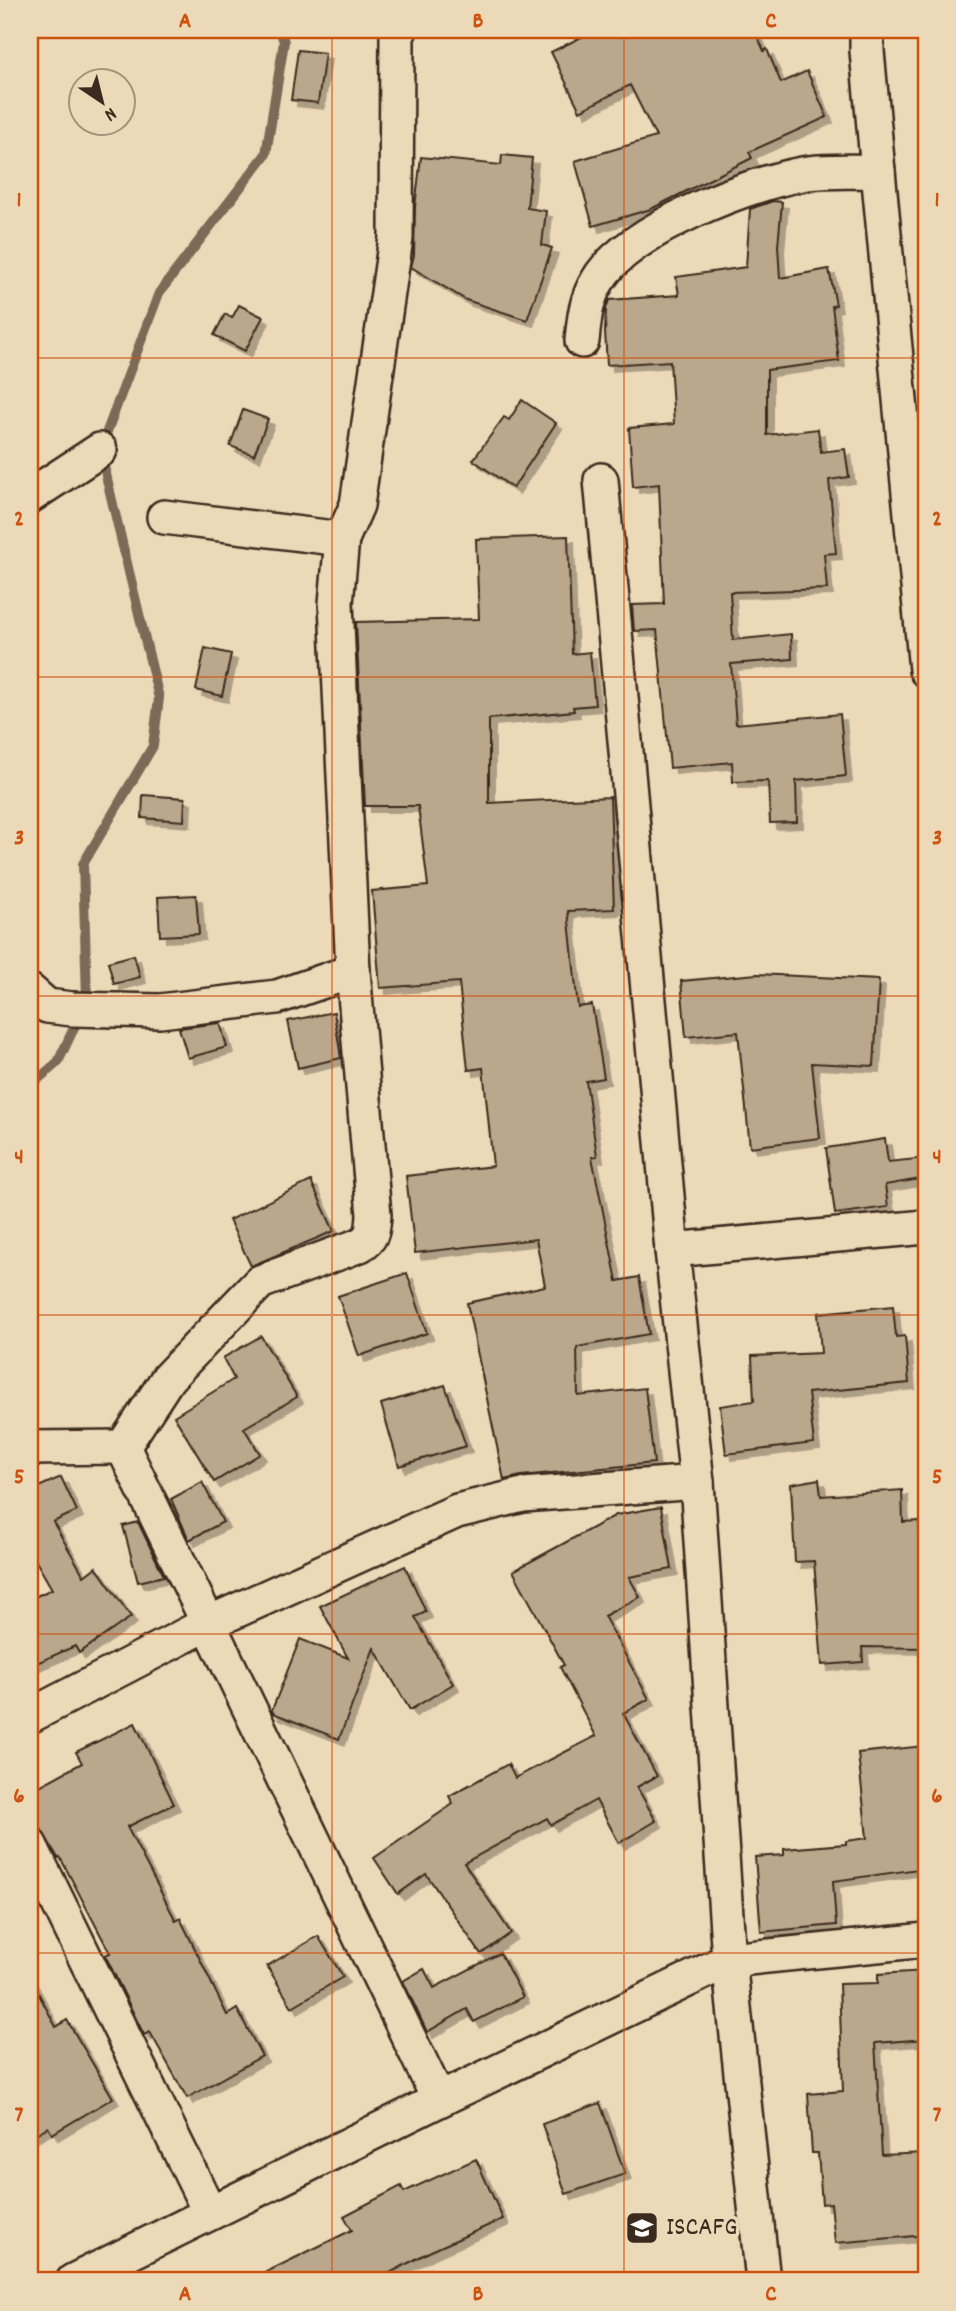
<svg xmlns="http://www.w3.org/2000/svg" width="956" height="2311" viewBox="0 0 956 2311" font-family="Dekko,sans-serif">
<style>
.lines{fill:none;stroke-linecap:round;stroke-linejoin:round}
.stream{stroke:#7b6956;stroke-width:10}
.building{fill:#bba88c;stroke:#3b2a1e;stroke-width:2;filter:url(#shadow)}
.minor-casing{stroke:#3b2a1e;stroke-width:38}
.minor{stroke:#ecd9b7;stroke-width:33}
.grid{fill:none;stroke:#ce520f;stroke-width:2;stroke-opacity:0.55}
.labels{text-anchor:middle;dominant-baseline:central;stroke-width:7;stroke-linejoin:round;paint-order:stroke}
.poi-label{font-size:26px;fill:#3b2a1e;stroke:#ecd9b7;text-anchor:start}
.neatline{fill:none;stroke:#ce520f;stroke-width:2.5}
.grid-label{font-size:23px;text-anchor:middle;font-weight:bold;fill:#ce520f}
</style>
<defs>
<filter id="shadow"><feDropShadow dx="6" dy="6" stdDeviation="0" flood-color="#0004"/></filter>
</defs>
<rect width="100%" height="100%" fill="#ecd9b7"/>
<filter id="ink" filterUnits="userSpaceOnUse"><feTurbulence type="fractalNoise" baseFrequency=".0143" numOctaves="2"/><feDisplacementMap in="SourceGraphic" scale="14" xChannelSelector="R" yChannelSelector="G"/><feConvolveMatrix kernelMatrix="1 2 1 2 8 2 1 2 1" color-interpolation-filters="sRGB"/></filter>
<g filter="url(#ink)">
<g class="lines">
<path class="stream" d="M30 1086 58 1062 87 1000 83 864 153 746 159 698 100 450 159 293 266 154 284 42 280 30"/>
</g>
<g class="building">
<path d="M596 30H755L764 51 767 49 781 83 807 71 827 117 749 152 752 158 651 209 593 226 575 161 656 137 630 85 580 111 551 52Z"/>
<path d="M298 50 325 53 318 103 291 100Z"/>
<path d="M502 155 532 158 527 208 546 211 542 245 552 248 527 320 466 300 411 267 414 255 415 207 421 157 501 165Z"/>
<path d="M773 201 782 202 778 246 780 278 829 269 836 305 832 306 839 361 767 370V435L818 429 821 452 845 449 849 477 829 480 836 553 824 554 827 589 730 592 733 640 791 634 792 659 731 664 736 724 840 714 846 776 796 781 797 822 770 823 768 781 733 782 732 762 670 768 657 630 634 631 632 605 664 604 659 484 633 487 629 428 674 424 670 361 607 365 605 332 606 309 609 300 679 295 676 277 746 267 750 209Z"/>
<path d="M239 305 263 317 245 351 214 335 225 314 232 318Z"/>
<path d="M522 400 556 423 513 488 473 460 504 417 509 420Z"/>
<path d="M243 410 268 419 254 455 230 446Z"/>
<path d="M568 536 572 654 590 652 595 705 573 707 574 711 489 719V803L610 797 614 909 568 911 578 1007 592 1005 604 1078 586 1081 597 1156 592 1157 617 1281 639 1277 649 1334 577 1347 578 1396 645 1388 654 1463 521 1476 504 1480 467 1303 545 1286 536 1239 415 1253 406 1176 493 1166 483 1068 468 1070 459 982 380 988 372 891 428 886 418 806H365L356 622 479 619 476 539Z"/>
<path d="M205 648 231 654 222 696 196 690Z"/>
<path d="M143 795 185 798 184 821 142 818Z"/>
<path d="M196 895 199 934 160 936 158 897Z"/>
<path d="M134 955 140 977 114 984 108 962Z"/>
<path d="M757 974 879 980 874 1066 812 1063 820 1138 750 1147 738 1032 686 1037 681 981Z"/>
<path d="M334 1012 341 1058 298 1068 288 1021Z"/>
<path d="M220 1023 227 1047 188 1058 179 1028Z"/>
<path d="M885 1139 888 1162 926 1158V1178L885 1185 888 1207 835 1214 826 1148Z"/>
<path d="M311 1181 334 1231 251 1266 229 1220Z"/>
<path d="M407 1273 427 1333 359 1356 338 1296Z"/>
<path d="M893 1306 896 1337 905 1336 909 1383 808 1393 814 1443 726 1454 720 1406 754 1401 752 1356 821 1353 818 1313Z"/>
<path d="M261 1336 297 1397 244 1428 260 1454 214 1482 174 1416 234 1379 223 1358Z"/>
<path d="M445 1385 466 1446 399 1466 381 1404Z"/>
<path d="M61 1477 77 1511 53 1522 84 1576 96 1567 131 1617 79 1653 75 1646 30 1666V1599L52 1589 30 1551V1482L34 1489Z"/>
<path d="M819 1479 821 1496 902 1490 903 1522 919 1521 921 1557H926V1648L862 1647 863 1662 822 1665 814 1561 795 1562 791 1484Z"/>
<path d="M202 1482 223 1522 189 1540 171 1499Z"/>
<path d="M661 1507 672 1569 629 1577 640 1597 604 1616 649 1699 623 1713 657 1776 637 1787 656 1821 619 1843 596 1800 551 1825 547 1818 464 1863 511 1933 481 1954 426 1874 398 1894 374 1858 453 1804 449 1796 508 1764 515 1778 596 1736 560 1667 564 1665 513 1571 616 1515Z"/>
<path d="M138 1522 164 1576 138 1582 123 1526Z"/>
<path d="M405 1566 426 1612 415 1617 453 1684 410 1710 374 1648 339 1739 273 1713 272 1710 300 1639 348 1658 320 1606Z"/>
<path d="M135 1723 174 1804 127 1827 176 1921 180 1918 227 2015 237 2009 262 2056 187 2098 150 2032 144 2035 105 1955 110 1953 60 1857 58 1858 41 1829 30 1826V1791L82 1763 76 1752Z"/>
<path d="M924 1746 926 1868 833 1881 836 1925 761 1932 755 1857 784 1855V1849L846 1844V1841L867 1838 858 1753Z"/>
<path d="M318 1936 343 1977 292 2007 267 1966Z"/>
<path d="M500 1953 523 1997 474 2022 467 2009 427 2032 403 1981 424 1969 434 1988Z"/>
<path d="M926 1971V2039L875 2043 882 2155 926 2153V2235L835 2243 831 2203 822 2204 818 2153H812L808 2094 843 2091 839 1984 878 1983V1974Z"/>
<path d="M30 1977 56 2027 67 2020 113 2098 52 2134 48 2127 30 2137Z"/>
<path d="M600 2103 625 2174 566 2194 542 2124Z"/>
<path d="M476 2159 503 2219 429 2252 375 2281H248L352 2230 344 2216 401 2186 404 2192Z"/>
</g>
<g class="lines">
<defs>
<g id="minor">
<path d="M867 30V51L878 171 926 670"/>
<path d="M582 341C584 319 586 299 598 280 629 229 751 182 808 173 831 170 855 172 878 171"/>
<path d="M601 480 672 1250 697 1482 729 1960 763 2281"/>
<path d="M30 496 100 450"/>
<path d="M164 517 342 539"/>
<path d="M30 991 47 1006 72 1009 160 1011 277 997 353 971"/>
<path d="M672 1250 926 1227"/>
<path d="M123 1447 168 1378 260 1282 360 1245C373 1238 373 1229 374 1215L353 971 336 603 342 539 357 505 396 238 397 35 400 30"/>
<path d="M123 1447 439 2100"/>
<path d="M30 1448 123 1447"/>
<path d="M30 1716 209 1623 457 1511 523 1495 697 1482"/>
<path d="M30 1845 210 2213"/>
<path d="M73 2281 439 2100 729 1960 926 1940"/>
</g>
</defs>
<use href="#minor" class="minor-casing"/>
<use href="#minor" class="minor"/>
</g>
</g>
<path class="grid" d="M332 30V2281M624 30V2281M30 358H926M30 677H926M30 996H926M30 1315H926M30 1634H926M30 1953H926"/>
<defs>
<symbol id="university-square" viewBox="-11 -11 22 22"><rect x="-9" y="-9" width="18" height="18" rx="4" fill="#3b2a1e" stroke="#ecd9b7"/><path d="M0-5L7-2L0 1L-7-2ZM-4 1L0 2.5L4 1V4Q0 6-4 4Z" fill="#fff"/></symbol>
</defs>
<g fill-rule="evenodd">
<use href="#university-square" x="623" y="2209" width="38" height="38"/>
</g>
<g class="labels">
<g class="poi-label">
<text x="666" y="2228">ISCAFG</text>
</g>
</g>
<rect width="956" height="2311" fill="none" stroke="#ecd9b7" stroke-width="77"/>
<g transform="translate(102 102) rotate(145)"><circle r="33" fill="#ecd9b7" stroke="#a5937a" stroke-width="2"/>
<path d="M0-5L12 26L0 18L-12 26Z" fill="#3b2a1e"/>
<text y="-10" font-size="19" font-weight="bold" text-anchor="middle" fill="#3b2a1e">N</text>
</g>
<rect x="38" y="38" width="880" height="2234" class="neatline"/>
<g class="grid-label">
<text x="185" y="27">A</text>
<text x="478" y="27">B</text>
<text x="771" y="27">C</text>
<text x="19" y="206">1</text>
<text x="937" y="206">1</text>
<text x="19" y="525">2</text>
<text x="937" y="525">2</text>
<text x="19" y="844">3</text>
<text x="937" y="844">3</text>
<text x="19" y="1163">4</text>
<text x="937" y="1163">4</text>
<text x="19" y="1483">5</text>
<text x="937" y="1483">5</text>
<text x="19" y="1802">6</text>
<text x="937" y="1802">6</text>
<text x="19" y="2121">7</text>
<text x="937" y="2121">7</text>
<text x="185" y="2300">A</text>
<text x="478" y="2300">B</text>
<text x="771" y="2300">C</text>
</g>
</svg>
